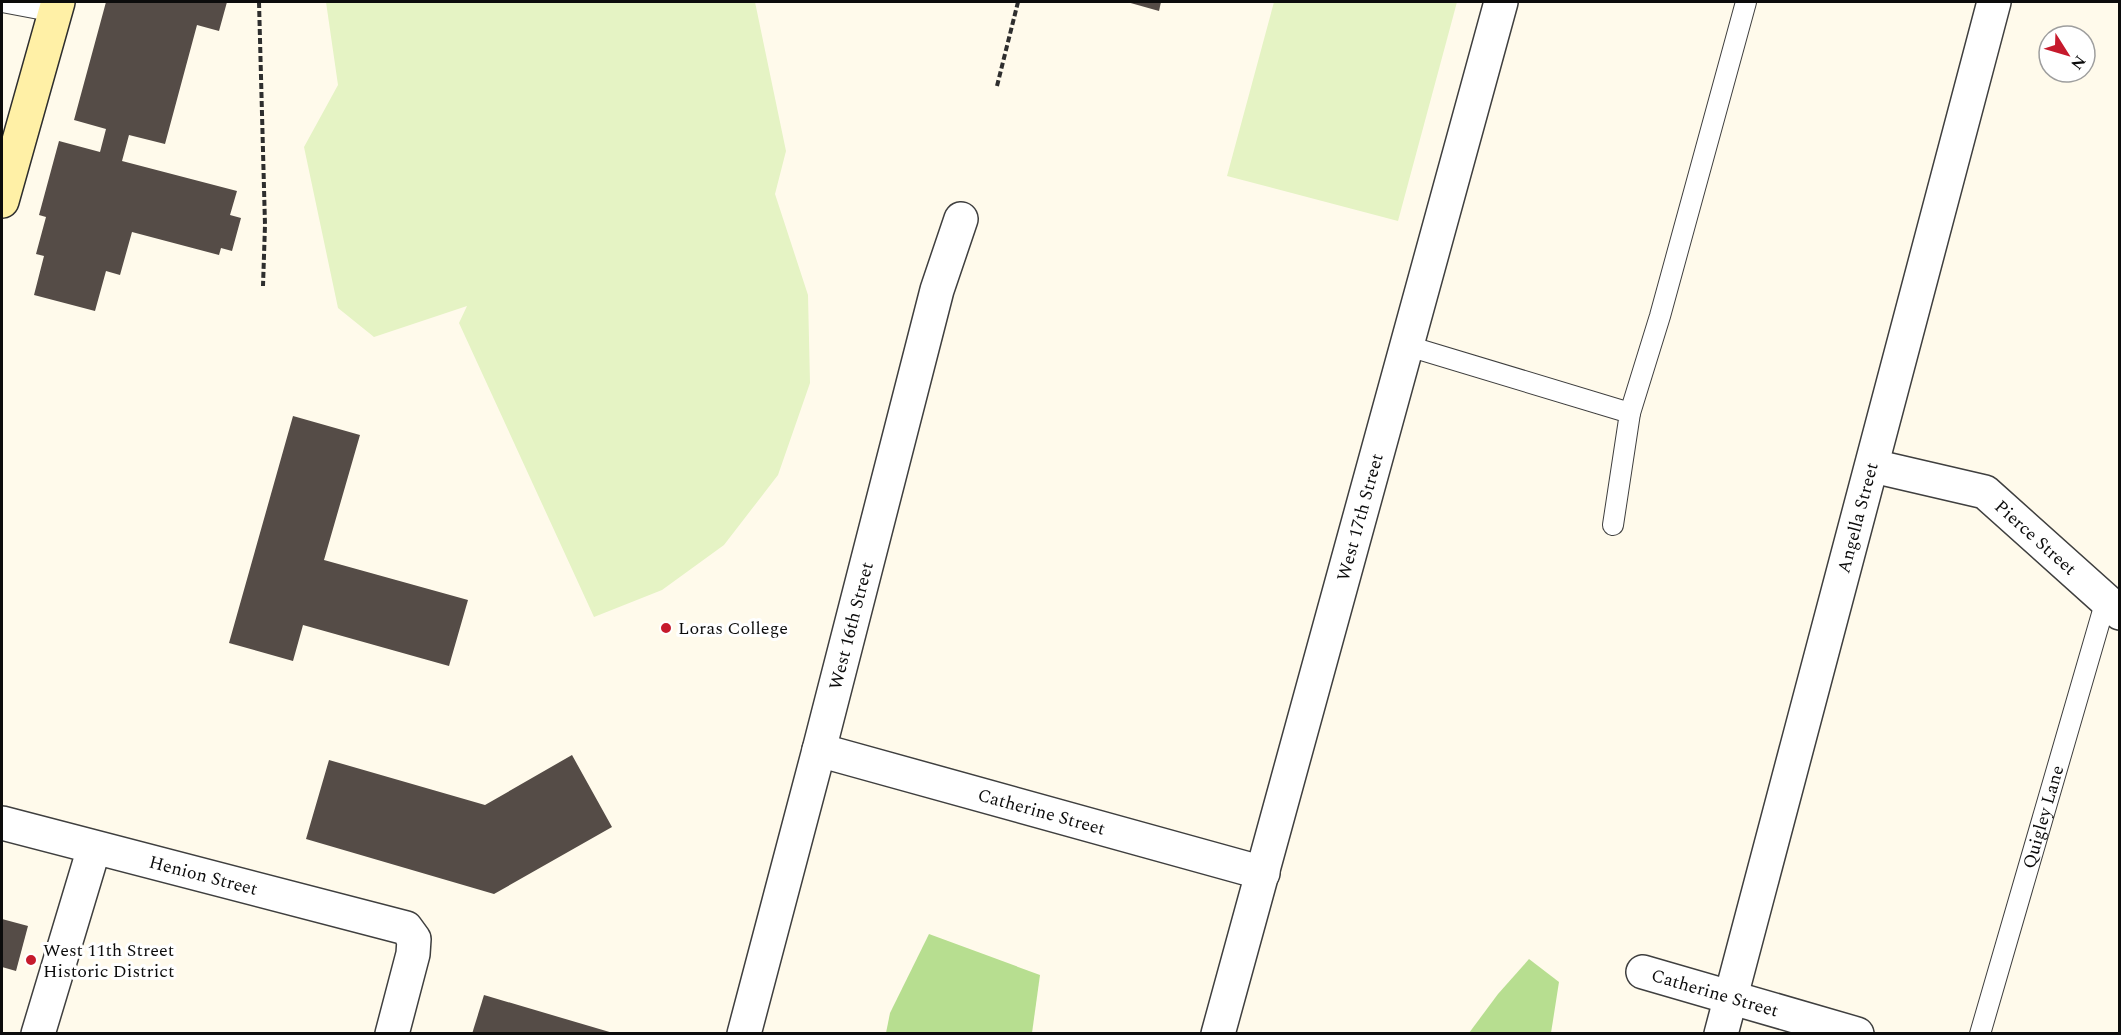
<svg xmlns="http://www.w3.org/2000/svg" width="2121" height="1035" viewBox="0 0 2121 1035" font-family="Spectral,serif">
<style>
.forest{fill:#b7de90}
.pitch{fill:#e5f3c4}
.building{fill:#554c47}
.lines{fill:none;stroke-linecap:round;stroke-linejoin:round}
.lane-casing{stroke:#3f3f3f;stroke-width:22}
.street-casing{stroke:#3f3f3f;stroke-width:36}
.secondary-casing{stroke:#2e2e2e;stroke-width:36}
.path{stroke:#2e2e2e;stroke-width:4;stroke-dasharray:6 3;stroke-linecap:butt}
.lane{stroke:#fff;stroke-width:20}
.street{stroke:#fff;stroke-width:33}
.secondary{stroke:#fff0a6;stroke-width:33}
.poi-dot{fill:#c61a2c;stroke:#fff;stroke-width:2}
.labels{text-anchor:middle;dominant-baseline:central;stroke-width:6;stroke-linejoin:round;paint-order:stroke}
.street-label{font-size:18px;fill:#0c0c0c;stroke:#fff}
.poi-label{font-size:18px;fill:#0c0c0c;stroke:#fff;text-anchor:start}
</style>
<rect width="100%" height="100%" fill="#fffaeb"/>
<g class="forest">
<path d="M929 934 1040 975 1032 1033H886L890 1013Z"/>
<path d="M1529 959 1559 982 1551 1033H1469L1498 994Z"/>
</g>
<g class="pitch">
<path d="M326 2H755L786 151 775 194 808 295 810 383 778 475 724 545 662 590 594 617 459 323 467 306 374 337 338 308 304 147 338 85Z"/>
<path d="M1274 2H1457L1398 221 1227 176Z"/>
</g>
<g class="building">
<path d="M106 2H227L219 31 197 25 165 144 129 135 122 161 237 191 230 215 241 218 232 251 221 248 219 255 132 232 120 275 106 271 95 311 34 295 44 256 36 254 46 217 39 215 59 141 100 152 106 129 74 120Z"/>
<path d="M1127 2H1161L1159 11Z"/>
<path d="M293 416 360 435 324 560 468 600 449 666 303 625 293 661 229 643Z"/>
<path d="M572 755 612 827 494 894 306 839 329 760 485 805Z"/>
<path d="M2 919 28 926 16 971 2 967Z"/>
<path d="M484 995 613 1033V1034H472Z"/>
</g>
<g class="lines">
<defs>
<g id="lane">
<path d="M2 2 55 12"/>
<path d="M1408 346 1630 413 1613 525"/>
<path d="M1630 413 1660 316 1746 2"/>
<path id="s1" d="M1980 1034 2106 600"/>
</g>
<g id="street">
<path id="s2" d="M1873 466 1985 492 2120 613"/>
<path id="s3" d="M819 750 1263 873"/>
<path id="s4" d="M2 823 406 928 414 939 413 954 392 1034"/>
<path id="s5" d="M1643 972 1857 1034"/>
<path d="M38 1034 94 848"/>
<path id="s6" d="M744 1034 819 750 937 290 961 219"/>
<path id="s7" d="M1218 1034 1501 2"/>
<path id="s8" d="M1721 1034 1994 2"/>
</g>
<path id="secondary" d="M2 201 58 2"/>
</defs>
<use href="#lane" class="lane-casing"/>
<use href="#street" class="street-casing"/>
<use href="#secondary" class="secondary-casing"/>
<g class="path">
<path d="M259 2 265 225 263 286"/>
<path d="M997 86 1018 2"/>
</g>
<use href="#lane" class="lane"/>
<use href="#street" class="street"/>
<use href="#secondary" class="secondary"/>
</g>
<g class="poi-dot">
<circle cx="666" cy="628" r="6"/>
<circle cx="31" cy="960" r="6"/>
</g>
<g class="labels">
<g class="street-label">
<text stroke="none"><textPath href="#s7" startOffset="536">West 17th Street</textPath></text>
<text stroke="none"><textPath href="#s8" startOffset="534">Angella Street</textPath></text>
<text stroke="none"><textPath href="#s2" startOffset="183">Pierce Street</textPath></text>
<text stroke="none"><textPath href="#s6" startOffset="422">West 16th Street</textPath></text>
<text stroke="none"><textPath href="#s3" startOffset="231">Catherine Street</textPath></text>
<text stroke="none"><textPath href="#s1" startOffset="226">Quigley Lane</textPath></text>
<text stroke="none"><textPath href="#s4" startOffset="208">Henion Street</textPath></text>
<text stroke="none"><textPath href="#s5" startOffset="75">Catherine Street</textPath></text>
</g>
<g class="poi-label">
<text x="678" y="628">Loras College</text>
<text x="43" y="950">West 11th Street<tspan x="43" dy="21">Historic District</tspan></text>
</g>
</g>
<rect width="2121" height="1035" fill="none" stroke="#0c0c0c" stroke-width="6"/>
<g transform="translate(2067 54) rotate(127)"><circle r="28" fill="#ffffff" stroke="#9e9e9e" stroke-width="1.5"/>
<path d="M0-4.5L10 22L0 15L-10 22Z" fill="#c61a2c"/>
<text y="-9" font-size="16" font-weight="bold" text-anchor="middle" fill="#0c0c0c">N</text>
</g>
</svg>
